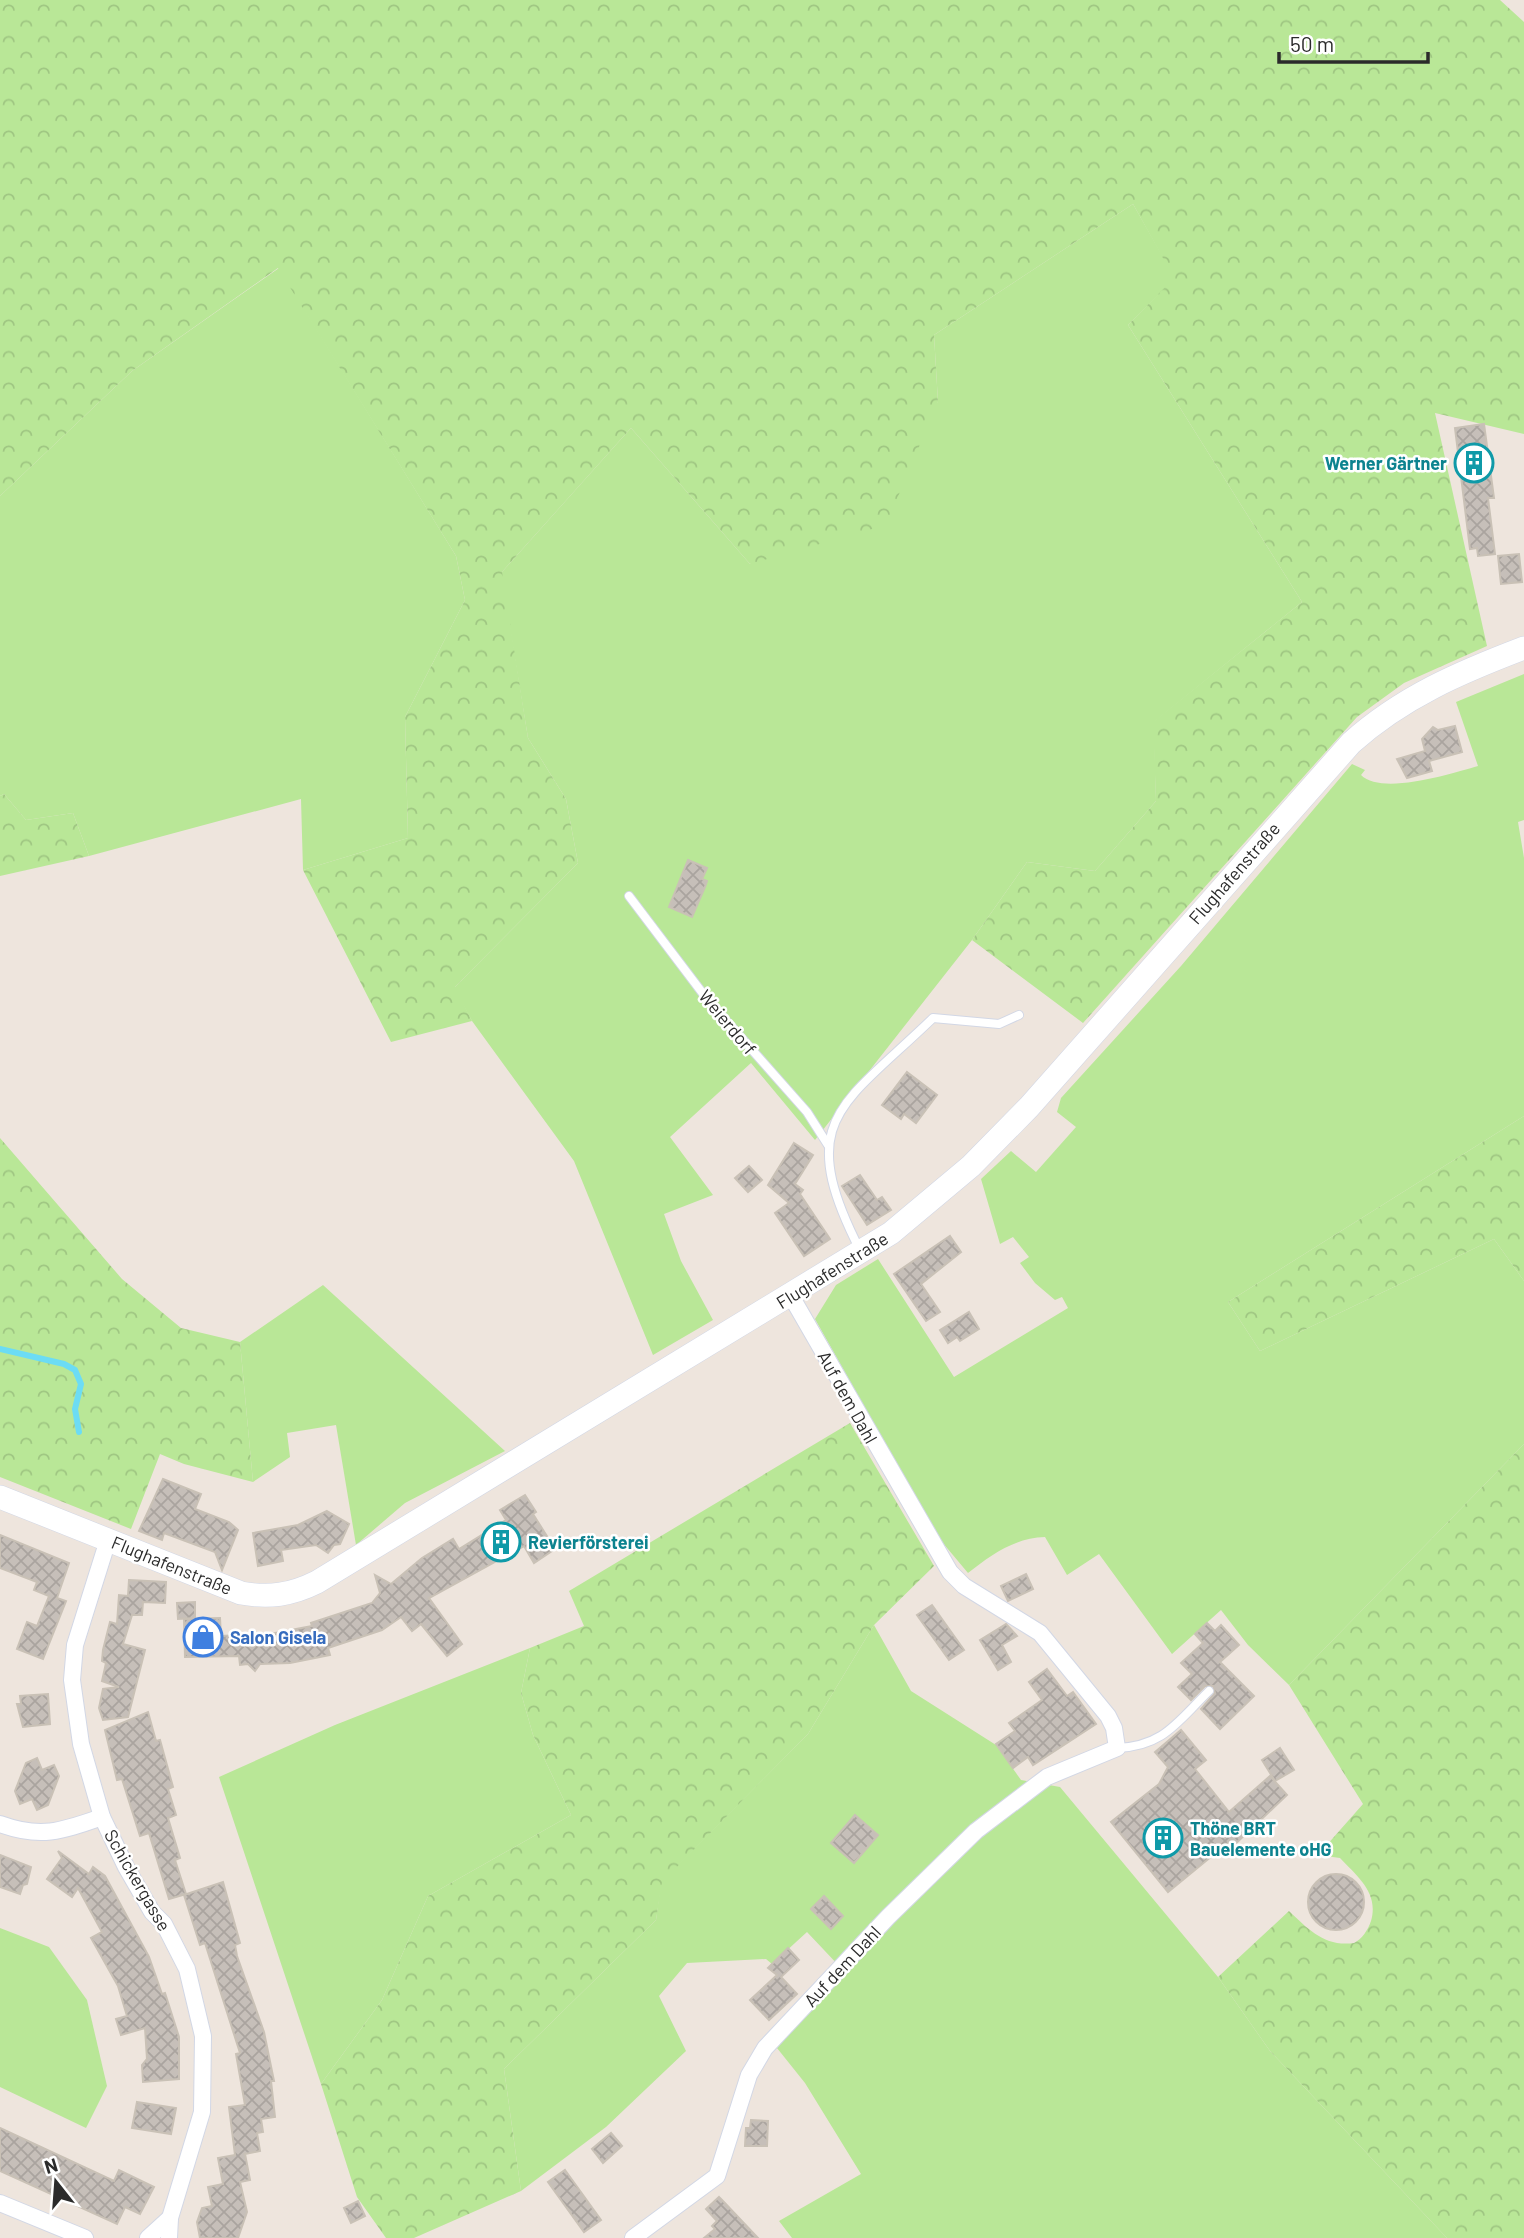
<svg xmlns="http://www.w3.org/2000/svg" width="1524" height="2238" viewBox="0 0 1524 2238" font-family="Barlow,sans-serif">
<style>
.grass{fill:#b9e797}
.forest{fill:url(#forest-crowns)}
.lines{fill:none;stroke-linecap:round;stroke-linejoin:round}
.stream{stroke:#6cdcf4;stroke-width:6}
.building{fill:url(#building-cross-hatch);stroke:#c9c1b6;stroke-width:2}
.service-casing{stroke:#d2d7e5;stroke-width:10}
.minor-casing{stroke:#d2d7e5;stroke-width:18}
.secondary-casing{stroke:#d2d7e5;stroke-width:24}
.service{stroke:#fff;stroke-width:8}
.minor{stroke:#fff;stroke-width:16}
.secondary{stroke:#fff;stroke-width:23}
.labels{text-anchor:middle;dominant-baseline:central;stroke-width:5;stroke-linejoin:round;paint-order:stroke}
.culture-label{font-size:18px;font-weight:bold;fill:#0d838f;stroke:#fff;text-anchor:start}
.street-label{font-size:18px;fill:#2b2b2b;stroke:#fff}
.shop-label{font-size:18px;font-weight:bold;fill:#366cbe;stroke:#fff;text-anchor:start}
</style>
<defs>
<pattern id="forest-crowns" width="20" height="18" patternUnits="userSpaceOnUse" patternTransform="scale(1.75)"><rect width="20" height="18" fill="#b9e797"/><path d="M2 6a3 3 0 1 1 6 0M12 15a3 3 0 1 1 6 0" fill="none" stroke="#9fc682"/></pattern>
<pattern id="building-cross-hatch" width="8" height="8" patternUnits="userSpaceOnUse" patternTransform="scale(1.75)"><rect width="8" height="8" fill="#c6bfb9"/><path d="M0 0l8 8M0 8l8-8" fill="none" stroke="#aaa49f"/></pattern>
</defs>
<rect width="100%" height="100%" fill="#eee5dd"/>
<g class="grass">
<path d="M1133 204 1175 278 1128 325 1302 602 1154 722 1156 801 1095 871 1027 862 972 940 815 1140 751 1063 670 1137 713 1195 664 1214 681 1261 713 1320 653 1355 574 1161 472 1021 454 988 578 863 566 799 528 738 501 573 631 428 750 564 938 402 934 335Z"/>
<path d="M279 268 456 556 465 600 405 717 408 838 303 870 301 799 89 856 73 813 26 820 4 794 0 796V496L132 371Z"/>
<path d="M1524 674V820L1518 822 1524 858V1116L1228 1302 1260 1351 1494 1239 1524 1281V1444L1289 1685 1248 1645 1221 1610 1172 1654 1099 1554 1067 1575 1045 1537C1014 1538 991 1555 968 1573L937 1536 815 1319 836 1285 878 1259 954 1377 1068 1308 1062 1297 1055 1300 1035 1283 1020 1263 1029 1257 1013 1237 1000 1244 981 1179 1011 1151 1036 1172 1076 1127 1057 1112 1061 1098 1181 966 1352 764 1365 770 1361 775C1382 796 1453 773 1478 766L1456 702Z"/>
<path d="M323 1285 505 1451 405 1503 356 1545 336 1425 287 1433 290 1457 253 1482 240 1342Z"/>
<path d="M874 1625 911 1691 996 1745 1021 1780 1060 1787 1218 1977 1270 2051 1447 2238H792L779 2221 861 2174 805 2083 777 2048 841 1968 807 1932 772 1964 766 1959 687 1963 659 1996 686 2051 606 2127 521 2191 504 2069 656 1920 661 1882 808 1734Z"/>
<path d="M530 1648 521 1693 533 1735 571 1815 428 1896 382 2000 321 2084 219 1777 335 1725Z"/>
<path d="M0 1928 49 1947 87 2000 107 2086 86 2128 0 2087Z"/>
</g>
<g class="forest">
<path d="M0 0H1500L1524 22V434L1435 413 1487 646 1404 683 1357 717 1083 1023 972 940 1027 862 1095 871 1156 801 1153 722 1302 602 1128 325 1174 278 1133 204 934 335 938 402 886 525 750 564 631 428 502 572 528 738 566 799 578 863 455 987 472 1021 391 1042 303 870 408 838 405 717 465 600 456 556 278 268 132 371 0 496Z"/>
<path d="M4 794 26 820 73 813 89 856 0 876V796Z"/>
<path d="M1524 1116V1281L1494 1239 1260 1351 1228 1302Z"/>
<path d="M0 1138 122 1279 181 1328 240 1342 253 1482 184 1464 160 1454 131 1529 0 1477Z"/>
<path d="M850 1423 934 1566 874 1625 808 1734 662 1882 656 1920 504 2069 521 2191 414 2238H386L357 2197 321 2084 382 2000 428 1896 571 1815 533 1735 521 1693 530 1648 584 1626 569 1591Z"/>
<path d="M1524 1444V2238H1447L1270 2051 1218 1977 1289 1911C1309 1930 1325 1947 1354 1943 1362 1939 1368 1930 1371 1921 1379 1893 1358 1877 1340 1858L1318 1855 1363 1804 1289 1685Z"/>
</g>
<g class="lines">
<path class="stream" d="M0 1349 64 1364 75 1370 81 1384 75 1409 79 1432"/>
</g>
<g class="building">
<path d="M1484 424 1494 498H1488L1495 554 1478 556 1477 548 1470 549 1455 428Z"/>
<path d="M1519 554 1522 582 1501 584 1498 556Z"/>
<path d="M1455 726 1462 752 1429 761 1432 771 1407 778 1397 759 1425 751 1422 739 1433 727 1438 730Z"/>
<path d="M688 860 707 868 702 879 707 881 705 887 692 917 669 907Z"/>
<path d="M907 1072 937 1095 916 1123 904 1114 901 1119 882 1105Z"/>
<path d="M794 1143 813 1155 795 1184 803 1190 800 1194 830 1239 804 1256 775 1213 789 1203 768 1185Z"/>
<path d="M749 1166 762 1180 748 1192 735 1178Z"/>
<path d="M860 1175 877 1200 882 1197 891 1210 867 1225 842 1186Z"/>
<path d="M950 1236 961 1252 921 1284 940 1312 926 1321 894 1274Z"/>
<path d="M969 1312 979 1329 960 1341 957 1337 948 1343 940 1330Z"/>
<path d="M163 1479 201 1494 195 1509 229 1522 238 1530 222 1570 215 1552 164 1533 162 1540 139 1531Z"/>
<path d="M525 1495 536 1512 533 1514 555 1549 534 1563 524 1546 429 1598 462 1644 447 1656 421 1624 412 1631 401 1617 382 1630 328 1648 330 1655 290 1663 260 1664 255 1671 248 1664 240 1665 239 1656 185 1657 184 1619 220 1618 221 1636 275 1633 312 1626 311 1623 372 1603 380 1593 375 1575 391 1584 422 1558 453 1539 459 1549 506 1520 500 1510Z"/>
<path d="M327 1511 349 1524 340 1544 334 1545 328 1553 316 1545 281 1550 283 1561 258 1566 253 1533 298 1525Z"/>
<path d="M0 1535 69 1563 57 1598 66 1601 43 1659 17 1649 27 1622 37 1626 49 1596 34 1590 37 1582 0 1568Z"/>
<path d="M1026 1574 1033 1589 1008 1601 1001 1586Z"/>
<path d="M129 1580 166 1582 165 1603 143 1602 142 1615H132L123 1644 145 1650 128 1717 103 1720 99 1708 103 1689 119 1687 102 1681 106 1663 102 1661 103 1650 110 1622 117 1624 119 1595 128 1596Z"/>
<path d="M195 1602V1618L178 1619 177 1603Z"/>
<path d="M932 1605 964 1650 949 1660 917 1615Z"/>
<path d="M1207 1623 1215 1631 1221 1625 1239 1645 1220 1662 1254 1696 1220 1729 1201 1709 1215 1693 1213 1686H1205L1191 1700 1178 1687 1192 1674 1181 1663 1203 1643 1195 1634Z"/>
<path d="M1006 1624 1017 1636 1002 1645 1011 1662 998 1670 980 1640Z"/>
<path d="M1047 1669 1067 1696 1073 1692 1096 1724 1033 1765 1028 1757 1013 1768 996 1744 1015 1731 1009 1723 1042 1700 1029 1682Z"/>
<path d="M48 1694 50 1724 23 1727 17 1704H21L20 1696Z"/>
<path d="M148 1712 156 1741 160 1740 173 1787 168 1789 176 1815 168 1818 180 1858 175 1860 186 1894 169 1899 149 1833 140 1836 122 1779 117 1780 105 1730Z"/>
<path d="M1181 1730 1206 1760 1195 1769 1229 1812 1270 1776 1287 1795 1233 1846 1229 1842 1168 1892 1111 1822 1159 1784 1168 1767 1155 1752Z"/>
<path d="M1280 1748 1294 1770 1275 1781 1262 1760Z"/>
<path d="M37 1758 42 1770 54 1765 59 1776 48 1805 37 1810 32 1799 20 1804 15 1791 26 1763Z"/>
<path d="M855 1815 878 1835 854 1863 831 1843Z"/>
<path d="M58 1851 89 1874 93 1867 105 1876 149 1957 162 1994 165 1993 179 2037V2079L143 2082 142 2065 147 2059 145 2028 121 2035 116 2019 127 2016 118 1986 91 1938 102 1932 78 1888 72 1897 47 1879 62 1858Z"/>
<path d="M0 1855 31 1867 27 1884 23 1885 20 1894 0 1887Z"/>
<circle cx="1336" cy="1902" r="28"/>
<path d="M223 1882 240 1943 235 1945 237 1956 264 2032 274 2081H271L275 2117 261 2119 263 2132 257 2133 260 2151 245 2154 250 2180 240 2182 247 2212 238 2238H200L197 2222 202 2208 212 2206 208 2187 223 2184 218 2158 235 2155 229 2107 245 2105 236 2054 240 2053 205 1943 200 1945 184 1895Z"/>
<path d="M824 1896 843 1916 831 1929 811 1909Z"/>
<path d="M788 1948 799 1960 781 1977 797 1994 769 2020 750 2000 777 1975 768 1968Z"/>
<path d="M137 2102 176 2108 171 2134 132 2128Z"/>
<path d="M751 2120 768 2121 767 2146H745L746 2128H750Z"/>
<path d="M0 2128 114 2181 119 2170 154 2187 140 2214 125 2207 117 2224 0 2171Z"/>
<path d="M611 2133 622 2146 603 2163 592 2149Z"/>
<path d="M565 2170 601 2220 584 2232 548 2182Z"/>
<path d="M719 2197 722 2200 758 2238H704L715 2229 712 2226 717 2221 706 2209Z"/>
<path d="M358 2201 365 2216 351 2223 344 2208Z"/>
</g>
<g class="lines">
<defs>
<g id="service">
<path d="M629 896 707 999 807 1112 828 1145"/>
<path d="M860 1250C793 1119 842 1106 933 1018L999 1024 1019 1015"/>
<path d="M1117 1748C1164 1746 1177 1722 1209 1691"/>
</g>
<g id="minor">
<path d="M108 1540 75 1645 72 1680 81 1744 102 1817 126 1867 152 1912 164 1924 187 1969 203 2036 202 2112 170 2218 169 2238"/>
<path d="M0 1824C41 1839 62 1831 102 1817"/>
<path d="M0 2203 85 2238"/>
<path d="M148 2238 170 2218"/>
<path d="M633 2238 717 2176 749 2075 765 2048 888 1917 976 1831 1047 1777 1117 1748 1114 1728 1108 1716 1040 1633 964 1586 950 1572 791 1296"/>
</g>
<path id="secondary" d="M0 1497 241 1593C269 1598 291 1595 317 1582L891 1233 971 1166 1029 1107 1351 743C1402 697 1461 672 1524 648"/>
</defs>
<use href="#service" class="service-casing"/>
<use href="#minor" class="minor-casing"/>
<use href="#secondary" class="secondary-casing"/>
<use href="#service" class="service"/>
<use href="#minor" class="minor"/>
<use href="#secondary" class="secondary"/>
</g>
<defs>
<symbol id="building-ring" viewBox="-11 -11 22 22"><circle r="9.5" fill="#fff" stroke="#0f9aa8" stroke-width="1.5"/><path d="M-4-6H4V6H1V3H-1V6H-4ZM-2.5-4.3h1.7v1.8h-1.7ZM.8-4.3h1.7v1.8H.8ZM-2.5-1h1.7V.8h-1.7ZM.8-1h1.7V.8H.8Z" fill="#0f9aa8"/></symbol>
<symbol id="shop-ring" viewBox="-11 -11 22 22"><circle r="9.5" fill="#fff" stroke="#3f7fe0" stroke-width="1.5"/><path d="M-5-2.5h2.3a2.7 3.5 0 0 1 5.4 0H5L5.5 6h-11ZM-1.5-2.5h3a1.5 2.3 0 0 0-3 0Z" fill="#3f7fe0"/></symbol>
</defs>
<g fill-rule="evenodd">
<use href="#building-ring" x="1452" y="441" width="44" height="44"/>
<use href="#building-ring" x="479" y="1520" width="44" height="44"/>
<use href="#shop-ring" x="181" y="1615" width="44" height="44"/>
<use href="#building-ring" x="1141" y="1816" width="44" height="44"/>
</g>
<g class="labels">
<g class="culture-label">
<text x="1447" y="463" text-anchor="end">Werner Gärtner</text>
<text x="528" y="1542">Revierförsterei</text>
<text x="1190" y="1828">Thöne BRT<tspan x="1190" dy="21">Bauelemente oHG</tspan></text>
</g>
<g class="street-label">
<text transform="translate(1234 873) rotate(-49)">Flughafenstraße</text>
<text transform="translate(728 1022) rotate(50)">Weierdorf</text>
<text transform="translate(832 1270) rotate(-32)">Flughafenstraße</text>
<text transform="translate(848 1397) rotate(61)">Auf dem Dahl</text>
<text transform="translate(172 1565) rotate(22)">Flughafenstraße</text>
<text transform="translate(138 1880) rotate(60)">Schickergasse</text>
<text transform="translate(842 1966) rotate(-47)">Auf dem Dahl</text>
</g>
<g class="shop-label">
<text x="230" y="1637">Salon Gisela</text>
</g>
</g>
<g transform="translate(56 2182) rotate(343)" stroke="#ffffff" stroke-width="5" paint-order="stroke">
<path d="M0-5L12 26L0 18L-12 26Z" fill="#2b2b2b"/>
<text y="-10" font-size="19" font-weight="bold" text-anchor="middle" fill="#2b2b2b">N</text>
</g>
<path d="M1279 52v10h149v-10" fill="none" stroke="#2b2b2b" stroke-width="3.5"/>
<text x="1290" y="52" font-size="21" fill="#2b2b2b" stroke="#ffffff" stroke-width="5" paint-order="stroke">50 m</text>
</svg>
